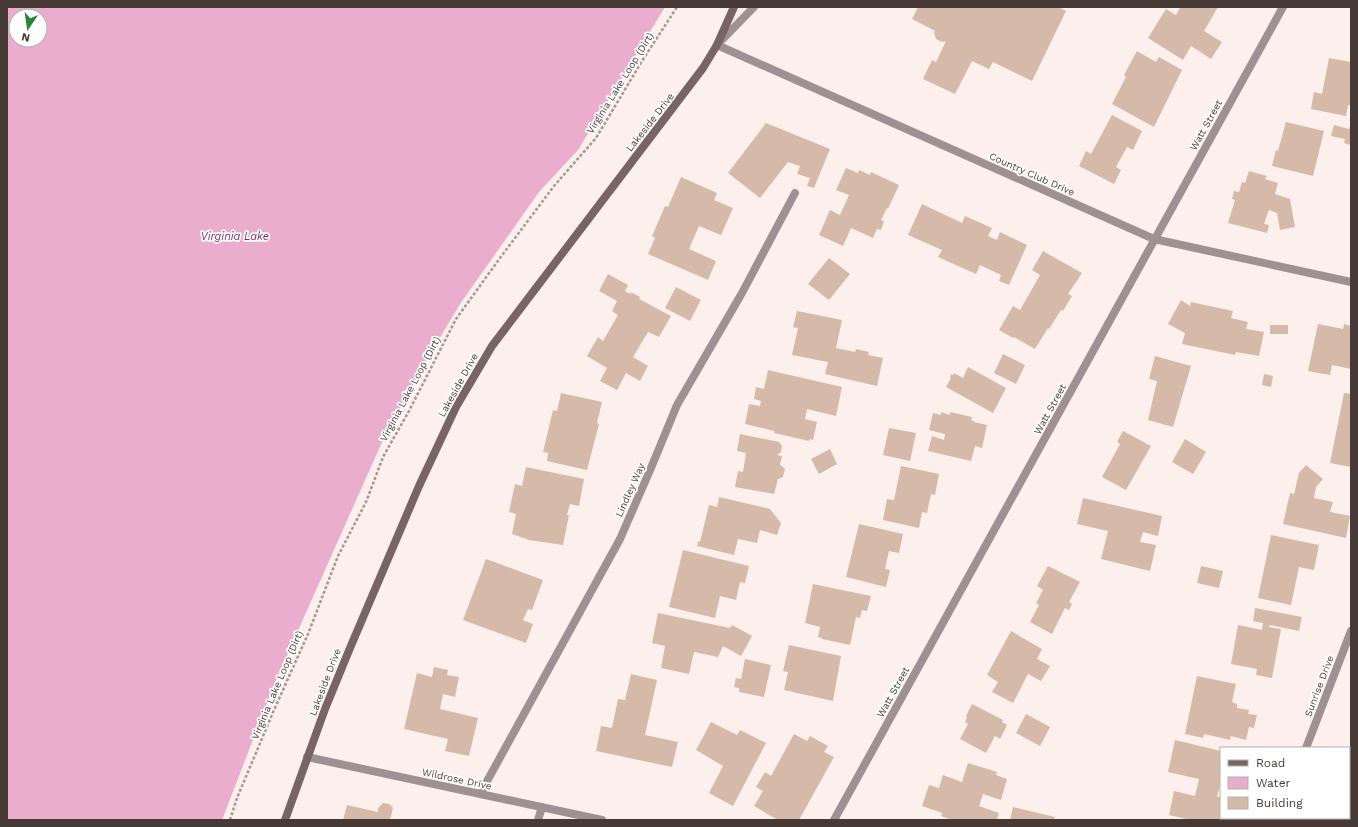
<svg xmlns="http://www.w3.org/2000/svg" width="1358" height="827" viewBox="0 0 1358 827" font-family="'Work Sans',sans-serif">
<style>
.water{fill:#eaadcd;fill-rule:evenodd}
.building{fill:#d5baa9}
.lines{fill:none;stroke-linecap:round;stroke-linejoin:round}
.path{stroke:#a49794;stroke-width:2.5;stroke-dasharray:3 2;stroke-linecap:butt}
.lane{stroke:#9f9193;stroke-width:8}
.street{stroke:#9f9193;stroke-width:8}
.secondary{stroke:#786366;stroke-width:8}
.labels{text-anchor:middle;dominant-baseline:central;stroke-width:3.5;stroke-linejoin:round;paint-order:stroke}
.street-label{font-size:10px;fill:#463936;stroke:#fff}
.water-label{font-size:11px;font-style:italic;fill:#77315a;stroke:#fff}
</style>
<rect width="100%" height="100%" fill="#fcefec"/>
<path class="water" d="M7 7H665L578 150 539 192 460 304 422 368 383 440 276 680 222 820H7ZM16 16H40V40H16Z"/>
<g class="building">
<path d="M918 7H1058L1066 11 1032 81 993 62 989 69 972 61 955 94 923 79 932 60 936 62 946 41 942 42 936 39 934 33 935 31 912 19Z"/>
<path d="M1177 7H1218L1204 31 1222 42 1211 59 1191 46 1183 60 1148 38 1166 9 1176 15 1180 8Z"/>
<path d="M1137 51 1156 62 1159 57 1182 70 1154 127 1112 104 1126 77 1124 75Z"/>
<path d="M1329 58 1351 62V106L1348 105 1346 116 1311 109 1314 92 1322 94Z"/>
<path d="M1112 115 1142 131 1133 150 1127 147 1116 167 1121 170 1114 184 1079 166 1086 151 1091 154Z"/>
<path d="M1286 122 1324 131 1313 176 1272 166 1276 150 1278 151Z"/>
<path d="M766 123 830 149 814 188 807 186 810 178 797 174 800 166 788 162 760 198 728 173Z"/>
<path d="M1334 125 1349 129V127L1351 128V145L1344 143 1345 139 1331 136Z"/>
<path d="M846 168 858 173 859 170 870 175 871 172 899 185 888 209 887 208 881 220 884 221 881 230 877 229 873 238 851 228 843 246 819 235 830 210 840 215 849 195 836 190Z"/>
<path d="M1249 171 1267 176 1265 179 1278 183 1275 194 1290 199 1295 227 1280 230 1277 213 1269 210 1264 224 1269 225 1267 233 1228 223 1235 200 1232 199 1234 191 1239 192 1242 182 1245 183Z"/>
<path d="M681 177 717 193 714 200 733 208 721 235 699 226 689 249 716 261 708 280 648 254 655 238 652 236 665 206 668 207Z"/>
<path d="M922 204 962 223 965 216 992 228 988 236 997 240 1000 232 1027 245 1009 285 999 281 1001 275 980 265 976 274 938 257 942 250 908 235Z"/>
<path d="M1043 251 1082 273 1068 294 1072 296 1063 311 1061 310 1049 329 1048 328 1035 349 1014 337 1013 338 999 330 1013 306 1020 310 1040 275 1032 270Z"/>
<path d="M829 258 850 274 829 300 808 284Z"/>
<path d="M608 274 628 285 625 291 631 294V292L640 297 639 299 671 316 659 337 648 332 633 357 648 366 640 381 626 373 617 390 600 381 607 368 587 356 598 337 603 341 618 315 612 311 617 301 599 291Z"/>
<path d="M676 287 701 300 690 321 665 308Z"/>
<path d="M1181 300 1190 306 1191 302 1233 311 1231 318 1248 322 1246 329 1264 332 1259 356 1236 352 1235 355 1182 344 1185 333 1168 324Z"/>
<path d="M797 311 842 320 836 348 855 352 856 349 869 352 868 355 883 358 877 386 825 374 828 362 792 355 798 328 793 327Z"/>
<path d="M1318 324 1343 329 1344 324 1351 326V369L1332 365 1330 375 1308 371Z"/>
<rect x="1270" y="325" width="18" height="9"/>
<path d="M1003 354 1025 365 1016 384 994 373Z"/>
<path d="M1155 356 1191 366 1173 427 1148 420 1157 381 1149 379Z"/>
<path d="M968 367 1006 388 993 413 946 387 951 378H950L951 374 953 375 954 373 963 378Z"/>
<path d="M768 370 842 387 836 416 807 409 805 419 817 422 813 440 810 439 809 441 774 433V431L745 424 749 404 760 406 761 401 754 399 756 387 764 389Z"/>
<path d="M1264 374 1273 376 1271 387 1262 385Z"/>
<path d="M561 393 602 402 597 423 599 424 587 470 547 461 548 453 543 452 553 410 557 411Z"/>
<path d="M1344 393 1351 394V467L1330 463Z"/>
<path d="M941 412 950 415V412L972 417 971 420 974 421V422L987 425 982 448 975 446 971 461 928 451 932 436 944 440 945 434 929 430 933 413 941 415Z"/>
<path d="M889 428 916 433 910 461 883 455Z"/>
<path d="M1123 431 1151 446 1126 490 1102 477 1120 444 1117 442Z"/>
<path d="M740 434 779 442 782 446 781 452 777 455 782 456 780 465 782 466 785 469 783 477 778 479 774 494 735 487 738 471 743 472 746 453 737 451Z"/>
<path d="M1185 439 1206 452 1193 474 1172 462Z"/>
<path d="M830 449 837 464 819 474 811 459Z"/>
<path d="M1306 465 1323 479 1316 487 1314 498 1333 502 1330 512 1350 516 1346 538 1283 524 1290 493 1294 494 1299 473Z"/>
<path d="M901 466 939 474 935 495 931 494 927 513 922 512 919 528 883 520 887 499 894 500Z"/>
<path d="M526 467 584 479 579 506 570 504 567 515H569L563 545 529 540 512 534 516 514 509 512 515 484 522 486Z"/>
<path d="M719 497 770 509 781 523 777 535 760 530 757 543 738 539 734 555 697 546 698 541 700 542 709 505 717 507Z"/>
<path d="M1083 498 1162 516 1158 536 1143 532 1140 542 1156 545 1150 571 1101 559 1108 531 1077 524Z"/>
<path d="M859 524 903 534 899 553 889 551 885 569 890 570 886 587 846 577Z"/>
<path d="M1271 535 1319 545 1314 570 1299 567 1291 605 1258 598Z"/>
<path d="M683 550 749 566 745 583 740 582 736 600 720 596 715 618 669 607Z"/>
<path d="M486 559 543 580 532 610 528 609 523 620 533 624 526 643 463 620Z"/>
<path d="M1048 566 1080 582 1069 602 1072 604 1069 610 1065 608 1052 634 1030 622 1039 605 1036 603 1043 590 1037 586Z"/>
<path d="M1201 566 1223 571 1219 588 1197 583Z"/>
<path d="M813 584 871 596 867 611 862 610 860 618 856 617 850 645 822 639V638L818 637 820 627 805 623Z"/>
<path d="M1255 608 1302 617 1299 631 1270 625 1269 627 1281 629 1272 678 1256 675 1257 669 1231 664 1238 625 1262 630 1263 623 1253 621Z"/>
<path d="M658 613 730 628 732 625 752 636 741 656 723 646 718 657 694 652 689 674 661 668 665 646 652 643Z"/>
<path d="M1011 631 1042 649 1037 659 1050 666 1041 681 1028 674 1013 703 992 692 998 682 987 675Z"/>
<path d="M789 645 841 656 833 701 784 690 788 672 783 671Z"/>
<path d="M745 659 771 665 764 697 739 692V688L734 687 736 678 741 679Z"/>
<path d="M434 667 448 670 447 675 459 677 455 697 443 694 440 709 478 718 469 756 445 751 448 739 404 729 417 673 432 677Z"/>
<path d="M631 674 657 680 645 735 678 742 672 767 596 751 601 726 612 728 618 699 625 700Z"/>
<path d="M1197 676 1236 684 1232 702 1237 704V708L1249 710 1248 714 1257 715 1254 728 1249 727 1246 740 1231 736 1230 740 1204 734 1203 738 1185 734Z"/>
<path d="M972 704 1003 720 1002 722 1007 725 1000 739 995 736 986 753 960 739 968 724 965 722 967 717 966 716Z"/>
<path d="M1026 714 1050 727 1040 746 1016 733Z"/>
<path d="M711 722 737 735 740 730 766 743 733 806 709 793 723 766 696 750Z"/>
<path d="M794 734 807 741 810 736 828 746 824 752 834 757 799 820H778L754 806 763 791 756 787 765 772 771 776Z"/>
<path d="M1175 740 1221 751V780L1217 797H1221V818H1234L1233 820H1191L1169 815 1174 791 1195 796 1199 779 1168 772Z"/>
<path d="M968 763 997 772 996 775 1007 779 1001 800 983 794 979 806 999 813 997 820H952L941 816 942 813 922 806 929 785 939 788 943 775 962 782Z"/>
<path d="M383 803 389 804 393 808 390 820H343L347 805 378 812V808Z"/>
<path d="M1013 807 1055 817 1054 820H1010Z"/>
</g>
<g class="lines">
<path class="path" d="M230 820 237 798 274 710 308 634 338 556 366 502 383 457 409 411 456 319 500 258 554 186 596 138 642 61 677 7"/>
<path class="lane" d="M538 820 542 807"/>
<g class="street">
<path d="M754 7 717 45 1154 239 1351 282"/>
<path d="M1306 748 1351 631"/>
<path d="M307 757 602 820"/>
<path d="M480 794 620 539 651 468 677 405 742 293 795 193"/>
<path d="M834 820 1283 7"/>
<path d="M1278 820 1279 818"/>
</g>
<path class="secondary" d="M285 820 325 709 350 648 419 486 456 407 492 346 703 68 717 45 734 7"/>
</g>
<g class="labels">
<g class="street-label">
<text transform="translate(620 83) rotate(-58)">Virginia Lake Loop (Dirt)</text>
<text transform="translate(650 122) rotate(-52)">Lakeside Drive</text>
<text transform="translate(1206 125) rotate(-61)">Watt Street</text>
<text transform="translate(1032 174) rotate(24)">Country Club Drive</text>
<text transform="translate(458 385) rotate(-61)">Lakeside Drive</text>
<text transform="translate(410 389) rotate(-62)">Virginia Lake Loop (Dirt)</text>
<text transform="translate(1050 409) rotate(-61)">Watt Street</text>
<text transform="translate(630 490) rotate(-66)">Lindley Way</text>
<text transform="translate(325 682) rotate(-69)">Lakeside Drive</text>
<text transform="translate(277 685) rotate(-67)">Virginia Lake Loop (Dirt)</text>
<text transform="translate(1319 686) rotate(-69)">Sunrise Drive</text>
<text transform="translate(893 692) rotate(-61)">Watt Street</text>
<text transform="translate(457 779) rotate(12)">Wildrose Drive</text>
</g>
<g class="water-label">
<text x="235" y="236">Virginia Lake</text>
</g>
</g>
<rect width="1358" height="827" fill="none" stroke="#463936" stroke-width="16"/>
<rect x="1220" y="747" width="130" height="72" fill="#ffffff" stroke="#b5b0af"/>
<rect x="1228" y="760" width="20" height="6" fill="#786366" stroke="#b5b0af"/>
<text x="1256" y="767" font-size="12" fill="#463936">Road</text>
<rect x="1228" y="777" width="20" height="12" fill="#eaadcd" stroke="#b5b0af"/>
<text x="1256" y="787" font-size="12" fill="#463936">Water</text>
<rect x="1228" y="797" width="20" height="12" fill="#d5baa9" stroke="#b5b0af"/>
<text x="1256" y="807" font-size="12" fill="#463936">Building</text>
<g transform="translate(28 28) rotate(193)"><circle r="19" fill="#ffffff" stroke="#b5b0af"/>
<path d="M0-3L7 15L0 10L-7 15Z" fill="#2a8435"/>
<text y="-6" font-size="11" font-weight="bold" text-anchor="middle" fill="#463936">N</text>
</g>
</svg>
